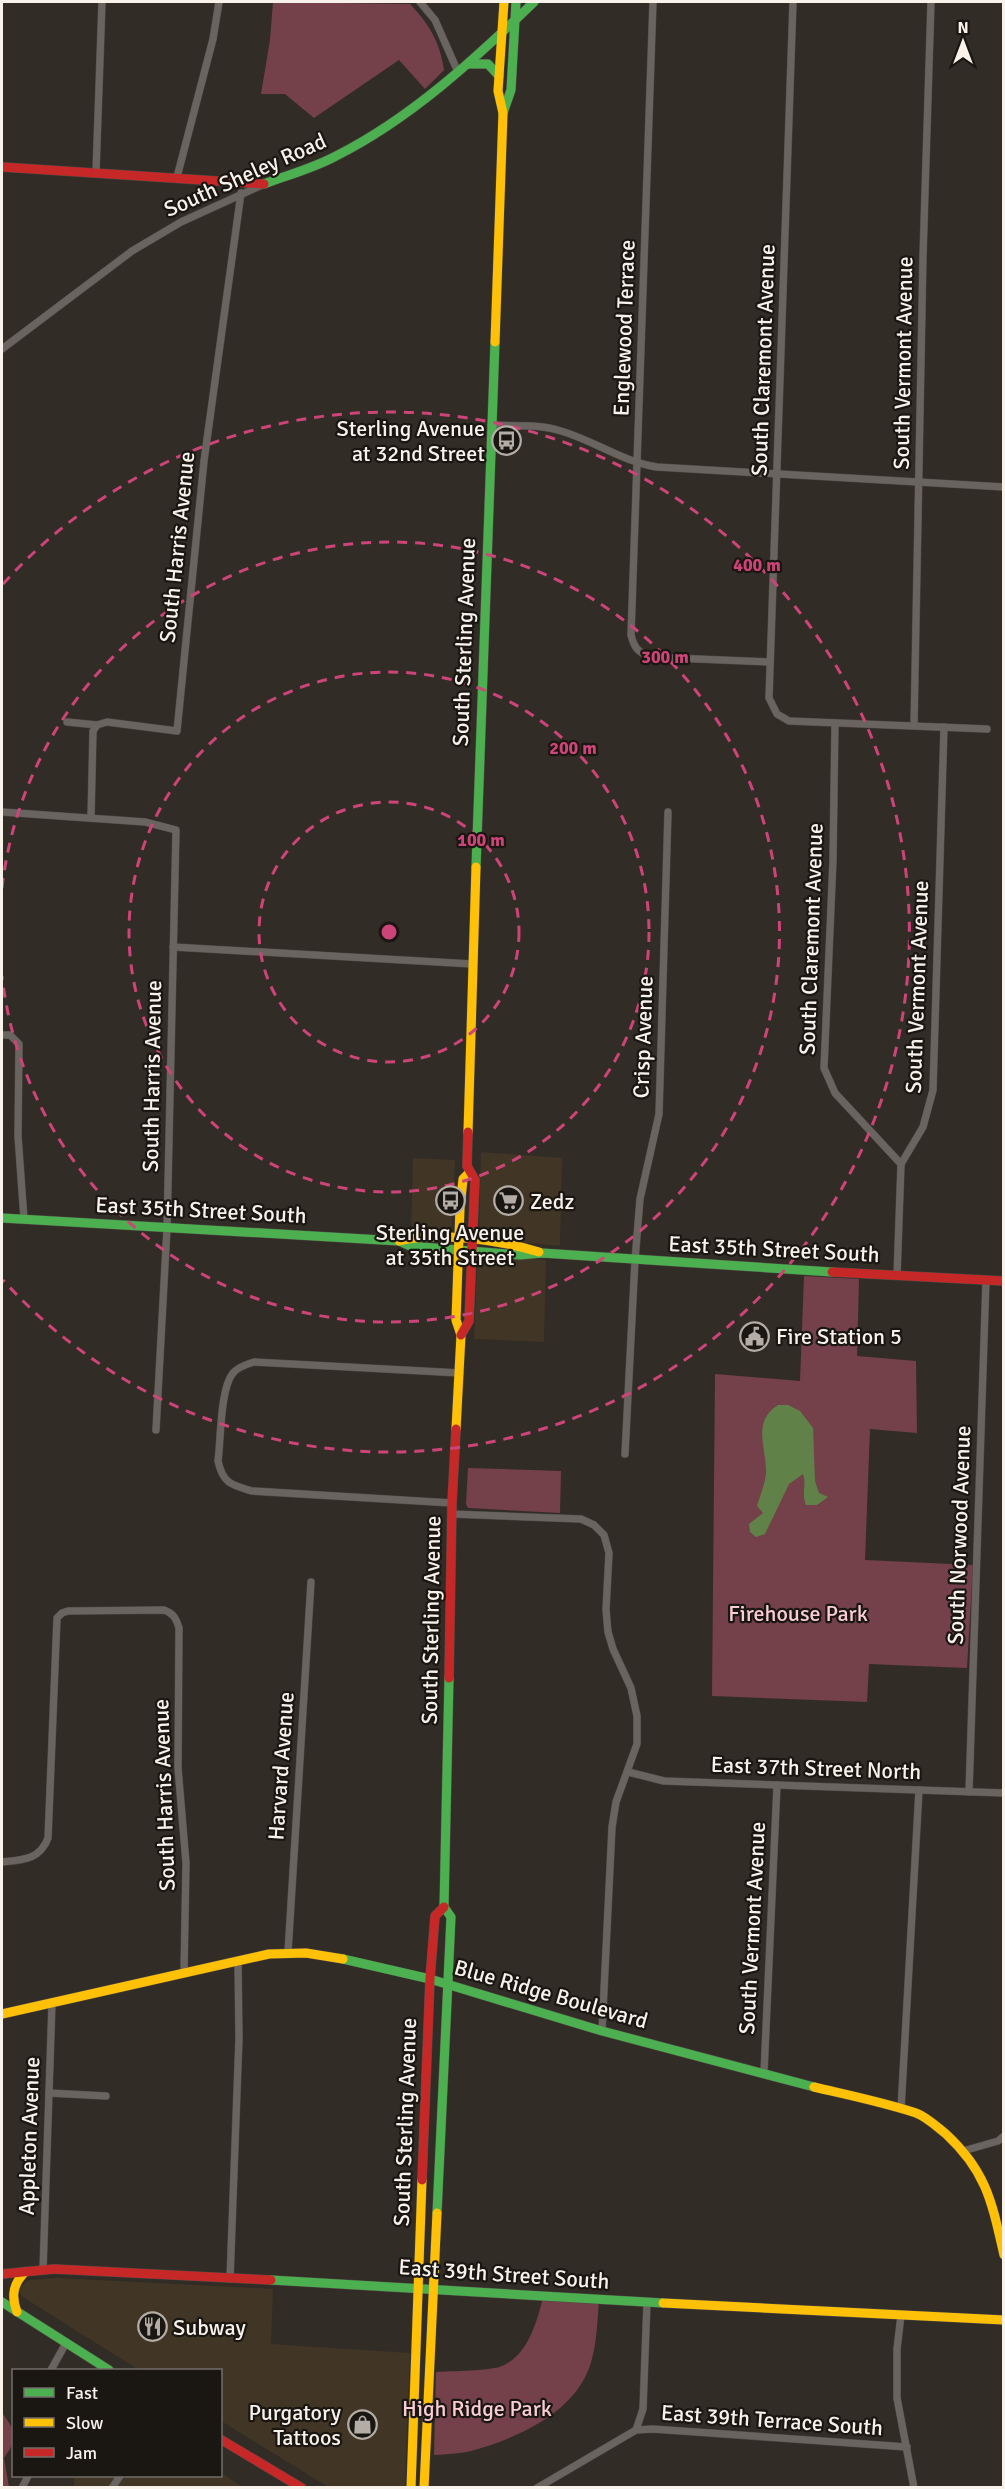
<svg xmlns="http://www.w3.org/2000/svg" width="1005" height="2489" viewBox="0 0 1005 2489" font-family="Signika,sans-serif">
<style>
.built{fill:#413525}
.green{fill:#744049}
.water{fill:#608249}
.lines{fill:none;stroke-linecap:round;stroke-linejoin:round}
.street-casing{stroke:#4e4944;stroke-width:8}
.fast-casing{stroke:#4e4944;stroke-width:10}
.slow-casing{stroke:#4e4944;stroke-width:10}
.jam-casing{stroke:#4e4944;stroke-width:10}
.street{stroke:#696460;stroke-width:7}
.fast{stroke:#4caf50;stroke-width:9}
.slow{stroke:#ffc107;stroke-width:9}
.jam{stroke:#c62828;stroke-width:9}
.ring{fill:none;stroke:#cd4478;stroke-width:3;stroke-dasharray:10 8}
.labels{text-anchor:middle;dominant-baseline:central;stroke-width:4.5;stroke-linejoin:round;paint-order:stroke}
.street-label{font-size:22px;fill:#f8f2eb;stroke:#1a1611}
.poi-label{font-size:22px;fill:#f8f2eb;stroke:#1a1611;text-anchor:start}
.park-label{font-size:22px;fill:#facdd3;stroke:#1a1611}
.centre{fill:#cd4478;stroke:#1a1611;stroke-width:3}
.ring-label{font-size:18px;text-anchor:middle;font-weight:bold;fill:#cd4478;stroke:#1a1611;stroke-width:4.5;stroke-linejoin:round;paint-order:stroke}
</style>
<rect width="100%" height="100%" fill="#322c26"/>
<g class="built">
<path d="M481 1152 562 1158 560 1246 488 1239 482 1236 479 1229Z"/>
<path d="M413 1158 455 1160 452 1225 446 1234 411 1235Z"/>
<path d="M489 1256 546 1260 544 1342 474 1339 477 1265 482 1258Z"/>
<path d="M57 2278 273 2289 271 2344 410 2353 405 2487H328L221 2421 220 2370H139L21 2296 20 2287 29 2280Z"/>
<path d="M221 2473 243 2487 74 2488V2476H220Z"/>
</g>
<g class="green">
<path d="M273 2 410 4C429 24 440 42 444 70L425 89 399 60 314 118 285 94H261L270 40Z"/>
<path d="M804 1276 859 1279 857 1356 916 1361 917 1433 870 1429 865 1560 973 1565 967 1668 869 1664 867 1702 712 1696 715 1374 800 1381Z"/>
<path d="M468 1468 561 1471 560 1513 468 1508 466 1504Z"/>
<path d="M543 2297 599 2300C597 2325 597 2358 583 2381 561 2419 511 2440 471 2451 459 2454 446 2454 434 2455L436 2372C451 2371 490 2371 502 2366 528 2355 537 2322 543 2297Z"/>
<path d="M3 2414C16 2432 18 2439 4 2458L9 2487H2Z"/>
</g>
<path class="water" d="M778 1405H788L800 1411 813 1428 815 1481 819 1493 828 1497 817 1505H806C801 1493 807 1484 803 1474L789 1484 765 1534 756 1537 750 1532 749 1524 763 1513 757 1506C760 1495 765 1484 766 1474 767 1448 751 1422 778 1405Z"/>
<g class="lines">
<defs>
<g id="street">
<path d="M420 2 435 20 458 72"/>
<path d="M653 2 631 635C634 647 637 651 649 657L770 662"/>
<path d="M793 2 769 698 777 714 789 721 987 729"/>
<path d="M96 172 102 2"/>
<path d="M177 177 213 39 219 2"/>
<path d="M2 349 132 251 181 222 262 185"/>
<path d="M491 425C514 426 539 424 561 431 595 441 621 461 657 467L1004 487"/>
<path d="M67 722 97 725"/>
<path d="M835 723 833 860 824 1068 835 1093 901 1164"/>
<path d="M914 726 923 256 931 2"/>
<path d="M2 812 145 822 176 830 167 1228 156 1430"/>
<path d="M91 818 93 731 97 725 107 722 177 731 204 461 241 193"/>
<path d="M173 947 472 964"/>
<path d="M2 1035H10L19 1044 18 1136 24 1219"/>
<path d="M897 1276 901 1164 923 1127 933 1090 944 727"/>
<path d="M625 1454 635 1260 640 1199 659 1114 668 812"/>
<path d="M452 1503 252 1491C232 1485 223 1484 218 1461 221 1439 220 1389 233 1373 238 1367 247 1364 254 1362L460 1373"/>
<path d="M452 1514 581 1519 594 1525 604 1535 609 1553 606 1610 608 1632 613 1649 631 1688 637 1716V1744L616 1802 612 1827 602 2031"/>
<path d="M628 1772 664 1781 1004 1793"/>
<path d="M969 1792 986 1280"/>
<path d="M2 1862C22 1860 40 1860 48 1838L57 1618 62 1613 68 1611 164 1610C173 1613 176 1618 179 1628L178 1768 186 1863 184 1973"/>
<path d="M288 1952 311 1582"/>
<path d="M764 2073 777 1785"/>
<path d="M49 2093 106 2096"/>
<path d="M901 2109 919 1790"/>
<path d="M963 2151 998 2141 1004 2136"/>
<path d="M43 2270 52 2003"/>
<path d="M230 2279 239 2038 238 1961"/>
<path d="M901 2315 897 2349V2398L914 2488"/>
<path d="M51 2370 66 2343"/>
<path d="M636 2430 653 2429 907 2447"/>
<path d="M22 2488 28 2476"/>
<path d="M112 2488 120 2476"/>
<path d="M537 2488 636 2430 643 2409 647 2302"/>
</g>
<g id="fast">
<path d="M469 64H488L499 76"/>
<path d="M503 113 511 90 516 2"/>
<path d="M264 184C288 175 314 168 336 156 410 119 475 59 534 2"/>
<path d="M476 867 495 342"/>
<path d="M2 1218 399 1241 410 1246 520 1255 542 1253 832 1272"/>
<path d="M343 1959 430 1979 602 2031 814 2087"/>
<path d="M437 2213 451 1917 444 1907 449 1678"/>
<path d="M271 2280 663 2303"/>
<path d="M2 2302 109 2370"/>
</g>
<g id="slow">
<path d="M495 342 503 113 498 91 504 2"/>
<path d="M468 1132 476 867"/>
<path d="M399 1241C439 1231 500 1240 539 1252"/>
<path d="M456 1429 461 1335 456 1320 460 1208 463 1179 469 1173"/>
<path d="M2 2014 269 1954 306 1953 343 1959"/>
<path d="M814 2087C848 2095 883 2102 916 2113 927 2117 937 2127 946 2134 987 2172 992 2203 1004 2255"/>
<path d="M663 2303 1004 2320"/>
<path d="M17 2312C11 2296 13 2284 25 2272"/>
<path d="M411 2488 422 2180"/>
<path d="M424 2488 437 2213"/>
</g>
<g id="jam">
<path d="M2 167 264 184"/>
<path d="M832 1272 1004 1281"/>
<path d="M461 1335 469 1321 475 1180 467 1166 468 1132"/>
<path d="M449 1678 452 1503 456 1429"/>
<path d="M422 2180 430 1979 435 1916 444 1907"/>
<path d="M2 2274 54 2269 271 2280"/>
<path d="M220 2439 302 2488"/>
</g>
</defs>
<use href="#street" class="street-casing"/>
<use href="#fast" class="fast-casing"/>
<use href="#slow" class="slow-casing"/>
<use href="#jam" class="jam-casing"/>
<use href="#street" class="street"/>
<use href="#fast" class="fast"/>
<use href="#slow" class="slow"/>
<use href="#jam" class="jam"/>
</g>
<g class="ring">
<circle cx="389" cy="932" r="130"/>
<circle cx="389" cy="932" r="260"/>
<path d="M2 888A390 390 0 1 1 2 976"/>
<path d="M3 584A520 520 0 1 1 3 1280"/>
</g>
<defs>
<symbol id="bus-ring" viewBox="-11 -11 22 22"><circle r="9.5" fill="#1a1611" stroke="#b3ada6" stroke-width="1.5"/><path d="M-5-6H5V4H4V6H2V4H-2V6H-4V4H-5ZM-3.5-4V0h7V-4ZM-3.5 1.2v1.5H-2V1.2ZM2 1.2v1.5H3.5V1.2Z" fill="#b3ada6"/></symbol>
<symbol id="supermarket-ring" viewBox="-11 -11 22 22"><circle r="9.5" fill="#1a1611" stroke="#b3ada6" stroke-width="1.5"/><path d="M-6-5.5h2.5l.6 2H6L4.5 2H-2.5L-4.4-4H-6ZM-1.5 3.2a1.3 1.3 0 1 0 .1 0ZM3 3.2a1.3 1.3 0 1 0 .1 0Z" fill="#b3ada6"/></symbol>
<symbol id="civic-ring" viewBox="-11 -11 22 22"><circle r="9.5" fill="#1a1611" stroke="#b3ada6" stroke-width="1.5"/><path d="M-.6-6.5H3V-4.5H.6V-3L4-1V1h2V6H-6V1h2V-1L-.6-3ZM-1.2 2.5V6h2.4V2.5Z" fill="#b3ada6"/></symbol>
<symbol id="restaurant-ring" viewBox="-11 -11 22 22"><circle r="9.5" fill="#1a1611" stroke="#b3ada6" stroke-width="1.5"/><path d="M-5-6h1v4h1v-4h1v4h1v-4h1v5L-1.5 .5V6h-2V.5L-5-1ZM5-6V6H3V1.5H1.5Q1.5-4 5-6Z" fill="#b3ada6"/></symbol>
<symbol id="shop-ring" viewBox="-11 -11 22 22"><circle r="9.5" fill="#1a1611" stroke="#b3ada6" stroke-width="1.5"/><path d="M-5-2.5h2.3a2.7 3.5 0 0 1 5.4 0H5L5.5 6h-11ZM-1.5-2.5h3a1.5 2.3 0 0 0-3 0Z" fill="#b3ada6"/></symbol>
</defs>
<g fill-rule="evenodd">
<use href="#bus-ring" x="490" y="424" width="33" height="33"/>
<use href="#bus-ring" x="434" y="1184" width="33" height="33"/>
<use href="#supermarket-ring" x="492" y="1184" width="33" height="33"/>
<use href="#civic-ring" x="738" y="1320" width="33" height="33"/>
<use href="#restaurant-ring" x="136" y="2310" width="33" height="33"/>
<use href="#shop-ring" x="346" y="2408" width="33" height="33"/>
</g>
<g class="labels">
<g class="street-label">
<text transform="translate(245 175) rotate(-24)">South Sheley Road</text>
<text transform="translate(624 328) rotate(-88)">Englewood Terrace</text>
<text transform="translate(763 360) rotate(-88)">South Claremont Avenue</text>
<text transform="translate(903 363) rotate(-89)">South Vermont Avenue</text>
<text transform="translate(177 547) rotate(-84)">South Harris Avenue</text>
<text transform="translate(464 642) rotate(-88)">South Sterling Avenue</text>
<text transform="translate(811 939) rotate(-88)">South Claremont Avenue</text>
<text transform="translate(917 987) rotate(-88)">South Vermont Avenue</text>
<text transform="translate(643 1037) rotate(-88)">Crisp Avenue</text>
<text transform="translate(152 1076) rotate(-89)">South Harris Avenue</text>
<text transform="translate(201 1210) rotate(3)">East 35th Street South</text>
<text transform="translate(774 1249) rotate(3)">East 35th Street South</text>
<text transform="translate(959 1535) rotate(-88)">South Norwood Avenue</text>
<text transform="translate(431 1620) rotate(-89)">South Sterling Avenue</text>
<text transform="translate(281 1766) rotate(-86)">Harvard Avenue</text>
<text transform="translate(816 1768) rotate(2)">East 37th Street North</text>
<text transform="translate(164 1795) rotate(-92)">South Harris Avenue</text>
<text transform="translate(752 1928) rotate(-87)">South Vermont Avenue</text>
<text transform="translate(551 1994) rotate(16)">Blue Ridge Boulevard</text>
<text transform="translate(405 2122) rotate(-88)">South Sterling Avenue</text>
<text transform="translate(29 2136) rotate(-88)">Appleton Avenue</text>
<text transform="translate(504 2274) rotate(4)">East 39th Street South</text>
<text transform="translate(772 2420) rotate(4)">East 39th Terrace South</text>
</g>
<g class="poi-label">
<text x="485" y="428" text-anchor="end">Sterling Avenue<tspan x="485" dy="25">at 32nd Street</tspan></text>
<text x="530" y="1201">Zedz</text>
<text x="450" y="1232" text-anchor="middle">Sterling Avenue<tspan x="450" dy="25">at 35th Street</tspan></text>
<text x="776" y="1336">Fire Station 5</text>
<text x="173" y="2327">Subway</text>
<text x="341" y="2412" text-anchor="end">Purgatory<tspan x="341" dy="25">Tattoos</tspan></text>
</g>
<g class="park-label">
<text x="798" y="1613">Firehouse Park</text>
<text x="477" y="2408">High Ridge Park</text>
</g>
</g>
<circle cx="389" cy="932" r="9" class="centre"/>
<g class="ring-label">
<text x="757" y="571">400 m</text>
<text x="665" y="663">300 m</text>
<text x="573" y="754">200 m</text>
<text x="481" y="846">100 m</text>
</g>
<rect width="1005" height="2489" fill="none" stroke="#f8f2eb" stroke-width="6"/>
<rect x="12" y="2369" width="210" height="108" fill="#1a1611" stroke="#736e68" stroke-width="1.5"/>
<rect x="24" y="2388" width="30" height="9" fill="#4caf50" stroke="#736e68" stroke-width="1.5"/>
<text x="66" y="2399" font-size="18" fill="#f8f2eb">Fast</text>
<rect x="24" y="2418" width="30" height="9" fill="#ffc107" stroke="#736e68" stroke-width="1.5"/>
<text x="66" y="2429" font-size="18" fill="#f8f2eb">Slow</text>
<rect x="24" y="2448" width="30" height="9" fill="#c62828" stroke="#736e68" stroke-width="1.5"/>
<text x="66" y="2459" font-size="18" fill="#f8f2eb">Jam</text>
<g transform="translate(963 42)" stroke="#1a1611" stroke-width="4.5" paint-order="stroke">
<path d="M0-4.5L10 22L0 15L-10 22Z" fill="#f8f2eb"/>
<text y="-9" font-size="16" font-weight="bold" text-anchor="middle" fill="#f8f2eb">N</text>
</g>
</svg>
